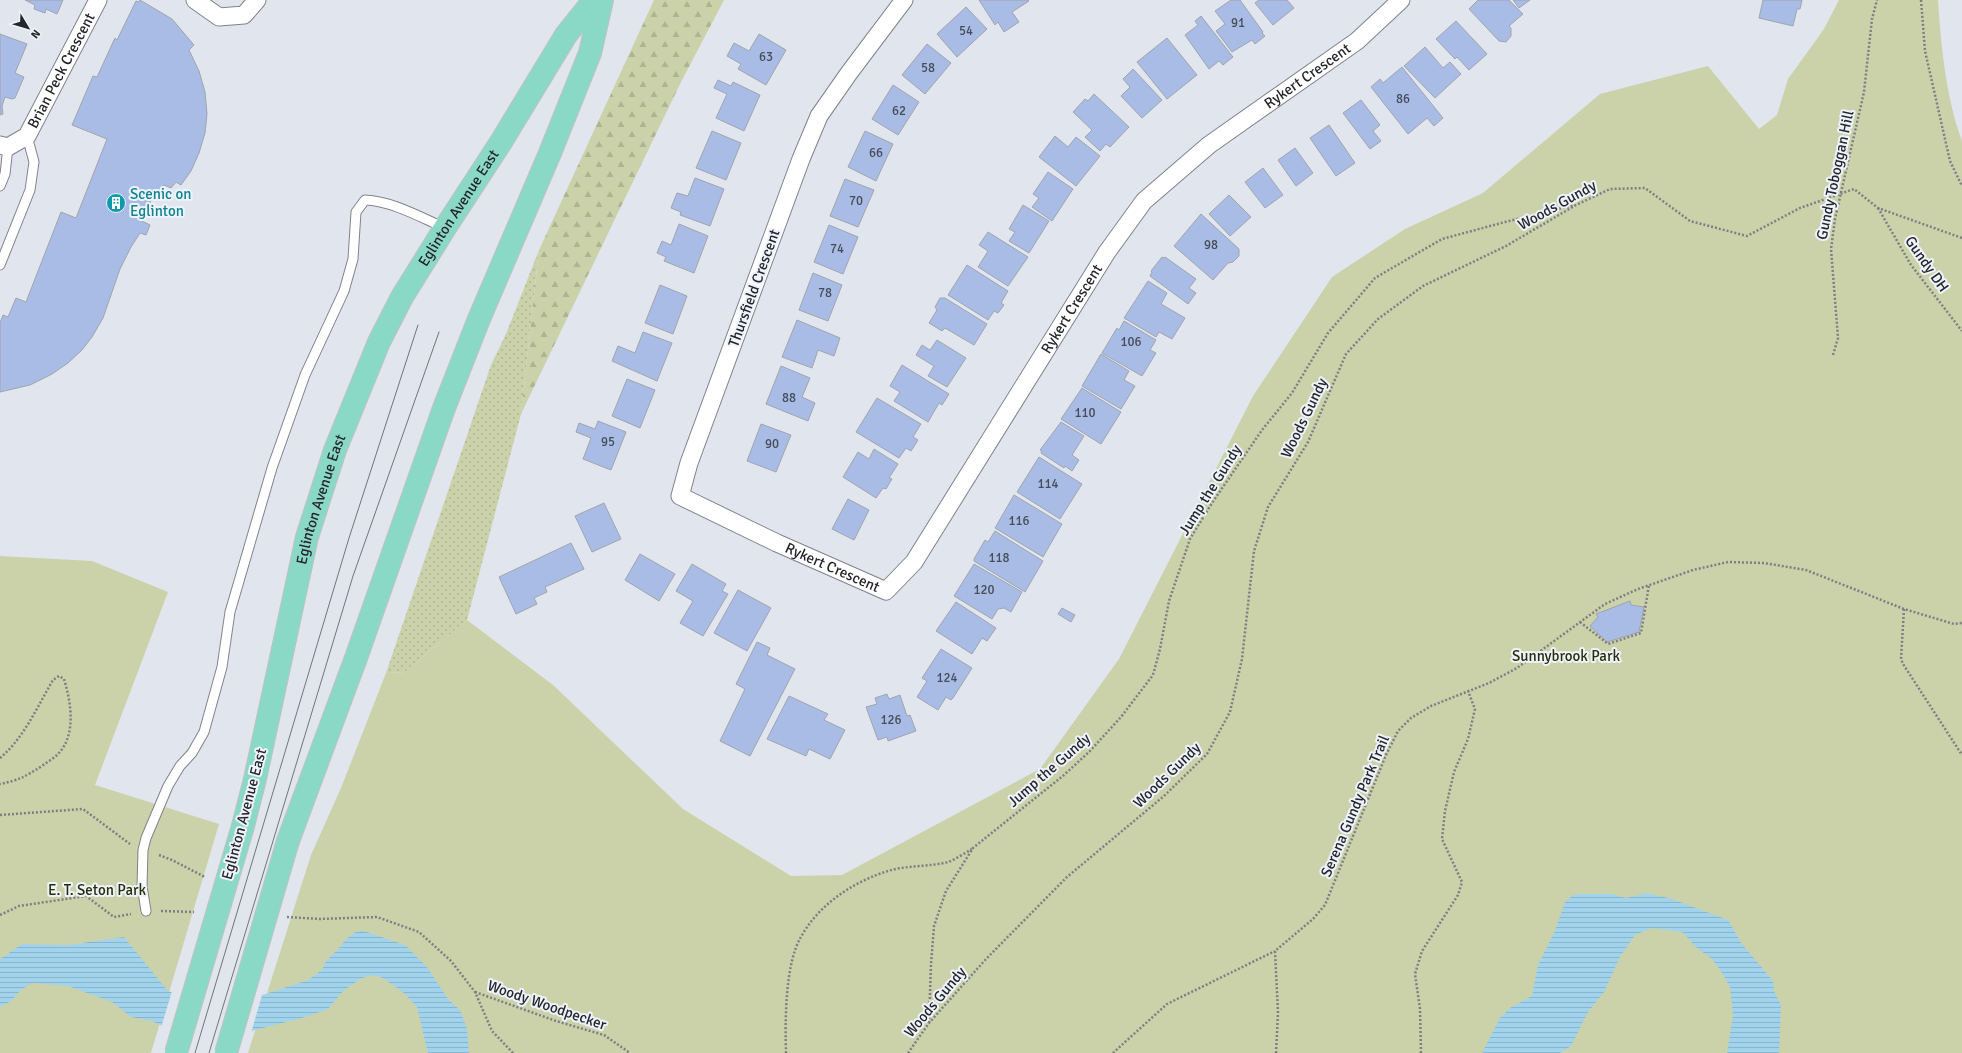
<svg xmlns="http://www.w3.org/2000/svg" width="1962" height="1053" viewBox="0 0 1962 1053" font-family="Signika,sans-serif">
<style>
.grass{fill:url(#grass-dots)}
.forest{fill:url(#forest-firs)}
.park{fill:#cbd2a9}
.water{fill:url(#water-rules)}
.pier{fill:#e1e5ee}
.building{fill:#a9bce5;stroke:#a0a4ad}
.lines{fill:none;stroke-linecap:round;stroke-linejoin:round}
.service-casing{stroke:#80838c;stroke-width:11}
.minor-casing{stroke:#80838c;stroke-width:19}
.primary-casing{stroke:#c2c2c3;stroke-width:24}
.path{stroke:#7d7f85;stroke-width:2.5;stroke-dasharray:2 2;stroke-linecap:butt}
.service{stroke:#fff;stroke-width:9}
.minor{stroke:#fff;stroke-width:17}
.primary{stroke:#8ad9c7;stroke-width:22}
.tram{stroke:#717479;stroke-width:1}
.primary-bridge-casing{stroke:#c2c2c3;stroke-width:24;stroke-linecap:butt}
.primary-bridge{stroke:#8ad9c7;stroke-width:22}
.labels{text-anchor:middle;dominant-baseline:central;stroke-width:4;stroke-linejoin:round;paint-order:stroke}
.number-label{font-size:13px;fill:#464c58}
.street-label{font-size:15px;fill:#252629;stroke:#eef2fb}
.culture-label{font-size:15px;fill:#0d838f;stroke:#eef2fb;text-anchor:start}
.park-label{font-size:15px;fill:#282c07;stroke:#eef2fb}
</style>
<defs>
<pattern id="grass-dots" width="8" height="8" patternUnits="userSpaceOnUse"><rect width="8" height="8" fill="#cbd2a9"/><path d="M2 2h.1M6 6h.1" fill="none" stroke="#aeb491" stroke-width="1.8" stroke-linecap="round"/></pattern>
<pattern id="forest-firs" width="22" height="20" patternUnits="userSpaceOnUse"><rect width="22" height="20" fill="#cbd2a9"/><path d="M5 1l3.5 6h-7zM16 11l3.5 6h-7z" fill="#aeb491"/></pattern>
<pattern id="water-rules" width="6" height="5" patternUnits="userSpaceOnUse"><rect width="6" height="5" fill="#a1d3ec"/><path d="M0 2.5h6" fill="none" stroke="#8ab5ca"/></pattern>
</defs>
<rect width="100%" height="100%" fill="#e1e5ee"/>
<path class="grass" d="M539 250 521 414 467 620 405 672 386 673 491 365 506 334Z"/>
<path class="forest" d="M654 0H724L681 82 521 414 539 250Z"/>
<g class="park">
<path d="M1839 0H1938C1941 46 1946 98 1962 141V1053H248L311 855 341 788 386 673 405 672 467 620 553 685 683 809 791 876 842 875 1040 769 1119 659 1253 396 1332 277 1405 229 1483 193 1600 94 1708 66 1759 129 1777 115 1788 79 1824 29Z"/>
<path d="M0 556 92 561 168 592 95 785 219 824 151 1053H0Z"/>
</g>
<g class="water">
<path d="M1647 893 1672 899 1728 920 1742 944 1773 981 1774 991 1781 1005 1779 1053H1727L1733 1015 1730 987 1721 971 1712 959 1697 948 1682 932 1652 928 1635 935 1620 957 1604 992 1588 1012 1571 1046 1560 1053H1482L1500 1018 1510 1008 1532 996 1538 965 1554 933 1565 902 1573 895 1580 894H1612L1626 898Z"/>
<path d="M357 931H364L405 945 427 967 448 999 460 1010 467 1028 469 1053H428L417 1007 404 993 383 978 373 975 362 978 343 991 328 1009 302 1018 255 1030 228 1039 185 1036 152 1021 131 1017 112 1002 68 986 32 983 21 990 11 1001 0 1007V959L22 944 69 945 124 937 168 991 220 1009 308 980 322 970 326 961 341 946 345 940Z"/>
</g>
<path class="pier" d="M172 991 220 1007 263 992 251 1033 228 1041 184 1038 161 1028Z"/>
<g class="building">
<path d="M25 0H63L57 14 46 9 45 13 34 9 35 5Z"/>
<path d="M140 0 172 19 194 45 189 50 199 71 205 92 207 114 205 133 199 153 191 171 181 185 176 182 171 188 164 185 161 195 154 193 142 221 150 225 146 235 140 233 131 247 120 269 103 318 92 337 82 350 68 363 52 374 30 385 0 392V323L3 315 8 317 16 298 26 302 61 212 76 218 107 139 72 125 93 76 97 77 115 38 117 40 136 1 139 2Z"/>
<path d="M979 0H1028L1029 1 1012 12 1019 22 1004 32 998 22 995 25Z"/>
<path d="M1231 0H1240L1263 32 1262 33 1265 36 1255 44 1252 40 1232 52 1216 31 1225 24 1215 11Z"/>
<path d="M1259 0H1287L1294 8 1273 25 1255 3Z"/>
<path d="M1478 0H1509L1523 14 1509 26 1511 28V36L1506 42 1499 41 1469 9Z"/>
<path d="M1513 0H1530L1519 8Z"/>
<path d="M1763 0H1802L1800 9H1797L1793 26 1759 18Z"/>
<path d="M966 7 987 29 957 57 937 34Z"/>
<path d="M1201 16 1233 57 1223 65 1219 61 1209 69 1185 35 1198 25 1195 21Z"/>
<path d="M1456 21 1487 54 1469 70 1457 57 1455 59 1436 39Z"/>
<path d="M0 34 27 44 15 73 24 77 15 98 12 99 5 97 2 106 3 114 0 115Z"/>
<path d="M759 34 786 50 766 85 738 69 741 64 727 56 734 43 749 51Z"/>
<path d="M1167 38 1197 75 1167 99 1137 62Z"/>
<path d="M927 44 951 63 925 94 902 75Z"/>
<path d="M1425 47 1443 68 1450 62 1461 74 1435 98 1404 66Z"/>
<path d="M1402 67 1443 118 1434 126 1427 118 1408 134 1371 87 1380 79 1383 83Z"/>
<path d="M1133 69 1162 100 1142 118 1121 96 1130 87 1123 79Z"/>
<path d="M718 80 731 86 733 82 760 95 744 131 716 118 727 94 714 88Z"/>
<path d="M893 85 919 102 898 135 872 119Z"/>
<path d="M1094 94 1129 127 1110 147 1106 144 1100 151 1085 137 1092 130 1073 112 1085 99 1088 101Z"/>
<path d="M1361 100 1380 125 1373 131 1381 141 1370 149 1343 113Z"/>
<path d="M1329 125 1355 163 1336 176 1310 138Z"/>
<path d="M712 131 741 143 726 180 696 168Z"/>
<path d="M865 131 893 144 876 181 848 167Z"/>
<path d="M1055 136 1068 147 1076 137 1100 156 1076 186 1039 157Z"/>
<path d="M1295 148 1313 173 1296 186 1278 160Z"/>
<path d="M1263 168 1283 195 1265 208 1245 182Z"/>
<path d="M1048 172 1073 189 1052 221 1032 207 1039 198 1033 194Z"/>
<path d="M695 178 724 189 710 226 680 215 681 212 671 208 677 193 688 196Z"/>
<path d="M845 179 874 190 858 227 830 216Z"/>
<path d="M1229 195 1251 217 1230 236 1209 214Z"/>
<path d="M1023 205 1049 221 1029 253 1009 241 1015 232 1009 229Z"/>
<path d="M1201 214 1239 249V256L1233 262 1228 263 1213 280 1174 246Z"/>
<path d="M679 224 708 236 694 273 664 261 666 257 657 253 662 241 671 245Z"/>
<path d="M829 225 858 237 843 274 814 262Z"/>
<path d="M988 232 1028 257 1008 286 978 267 988 251 979 245Z"/>
<path d="M1162 257 1164 258 1165 257 1196 279 1189 288 1196 293 1188 304 1150 276 1152 272 1151 271Z"/>
<path d="M967 265 1008 291 1001 303 1004 305 998 313 994 311 988 320 948 295Z"/>
<path d="M813 273 842 285 828 321 799 310Z"/>
<path d="M1148 281 1167 293 1161 304 1185 318 1172 339 1159 332 1156 337 1124 318Z"/>
<path d="M660 285 687 296 673 334 645 323Z"/>
<path d="M940 298H945L987 324 974 345 945 328 942 331 929 323 937 310 935 307Z"/>
<path d="M797 320 840 338 834 356 818 350 812 368 782 357Z"/>
<path d="M1124 321 1156 340 1150 350 1156 353 1142 376 1102 353 1117 328 1119 330Z"/>
<path d="M643 332 672 343 657 381 612 361 618 346 635 353Z"/>
<path d="M937 340 966 358 947 387 928 376 934 366 916 355 922 345 930 350Z"/>
<path d="M1101 354 1129 371 1124 380 1135 386 1121 409 1082 386Z"/>
<path d="M902 365 949 394 942 405 939 403 928 422 894 401 900 392 890 386Z"/>
<path d="M781 366 810 378 802 397 815 403 808 421 766 404Z"/>
<path d="M627 379 655 390 640 428 612 416Z"/>
<path d="M1082 388 1121 412 1101 444 1061 419Z"/>
<path d="M877 398 921 424 913 437 918 440 911 451 906 448 899 458 856 432Z"/>
<path d="M598 421 626 432 611 470 583 459 591 438 576 432 579 423 595 429Z"/>
<path d="M1061 422 1084 436 1072 455 1079 460 1072 471 1065 466 1064 468 1041 453 1042 451 1040 450Z"/>
<path d="M761 424 791 435 776 472 747 461Z"/>
<path d="M874 449 898 464 889 478 892 479 886 489 883 488 876 498 843 477 858 452 869 459Z"/>
<path d="M1039 457 1082 484 1060 519 1017 492Z"/>
<path d="M1014 495 1062 524 1043 557 995 528Z"/>
<path d="M848 499 869 510 854 540 832 529Z"/>
<path d="M604 503 621 539 592 552 575 516Z"/>
<path d="M995 531 1043 561 1025 592 974 561V559L985 540 988 542Z"/>
<path d="M571 543 584 569 545 587 547 592 534 598 537 604 516 614 499 577Z"/>
<path d="M640 554 675 574 659 601 625 580Z"/>
<path d="M692 564 726 584 722 591 728 594 703 636 680 623 693 601 676 591Z"/>
<path d="M974 564 1022 592 1011 612 1004 608 998 609 992 619 954 596Z"/>
<path d="M738 590 771 608 747 651 714 633Z"/>
<path d="M1630 601 1631 605 1644 607 1639 632 1607 642 1590 626 1598 617 1596 614Z"/>
<path d="M956 602 996 628 987 641 982 638 972 654 936 631Z"/>
<path d="M1062 608 1075 615 1071 622 1058 614Z"/>
<path d="M757 642 770 648 767 655 795 669 750 756 720 741 745 689 736 684Z"/>
<path d="M941 649 972 668 953 698 951 700 946 697 938 710 917 697 927 681 922 678Z"/>
<path d="M887 694 889 699 900 695 907 716 910 715 916 731 888 741 887 737 878 740 866 707 877 704 875 698Z"/>
<path d="M789 696 828 714 824 720 845 730 830 759 809 749 806 756 767 739Z"/>
</g>
<g class="lines">
<defs>
<g id="service">
<path d="M0 186 5 174 8 147"/>
<path d="M0 265 30 190 34 162 27 136"/>
<path d="M146 911 142 886 143 850 146 838 168 786 180 766 192 753 204 732 222 667 230 612 272 468 305 375 344 291 353 259 356 212 365 200C392 201 420 217 445 228"/>
</g>
<g id="minor">
<path d="M195 0 219 17 244 15 257 0"/>
<path id="s1" d="M904 0 849 73 819 116 801 159 689 463 680 496 777 543 886 591 914 562 1107 252 1144 201 1209 145 1357 41 1401 0"/>
<path id="s2" d="M0 145 8 147 27 136 98 0"/>
</g>
<g id="primary">
<path id="s3" d="M243 826 255 779 307 537 335 450 379 342 402 297 445 228 501 142 566 35 594 0"/>
<path d="M288 841 356 658 444 408 479 319 550 153 590 53 602 0"/>
</g>
</defs>
<use href="#service" class="service-casing"/>
<use href="#minor" class="minor-casing"/>
<use href="#primary" class="primary-casing"/>
<g class="path">
<path d="M1921 0 1925 51 1950 161 1962 186"/>
<path d="M1878 208 1911 265 1962 331"/>
<path d="M1833 355 1838 338 1831 249 1835 219 1864 92 1872 19 1877 0"/>
<path d="M1904 609 1901 659 1903 664 1962 755"/>
<path d="M1580 622 1608 644 1641 633 1649 585"/>
<path d="M0 758C24 738 37 707 53 680L59 676 64 679C71 702 77 736 57 755 53 759 47 762 42 766 24 777 20 780 0 784"/>
<path d="M0 815 83 809 130 844"/>
<path d="M159 855 172 860 205 877"/>
<path d="M161 911 194 912"/>
<path d="M0 915 19 906 86 896 114 917 131 914"/>
<path d="M287 917 319 919 377 917 419 932 451 961 475 992 492 1031 513 1053"/>
<path d="M475 992 556 1021 604 1035 630 1053"/>
<path d="M929 1023 931 964 934 926 946 891 973 848 1064 775 1090 751 1121 717 1153 675 1160 649 1169 601 1190 539 1212 503 1262 430 1292 393 1328 333 1375 278 1442 239 1505 222 1574 205"/>
<path d="M786 1053C785 1022 785 963 801 937 819 904 853 882 888 871 907 865 929 867 948 862 956 859 965 853 972 849"/>
<path d="M908 1053 929 1023 986 959 1067 877 1164 796 1207 754 1230 712 1242 659 1254 551 1268 507 1308 442 1346 354 1378 319 1423 286 1506 246 1576 205 1610 189 1645 188 1690 221 1747 236 1800 208 1854 189 1878 208 1962 238"/>
<path d="M1113 1053 1167 1004 1275 951"/>
<path d="M1276 1053 1278 1013 1275 951 1313 919 1325 905 1386 755 1398 731 1411 718 1431 706 1489 683 1517 668 1605 604 1638 589 1693 570 1728 562 1764 563 1806 570 1904 609 1954 624 1962 623"/>
<path d="M1421 1053 1420 1009 1415 974 1422 951 1458 895 1462 882 1442 839 1445 811 1454 772 1468 739 1475 709 1468 691"/>
</g>
<use href="#service" class="service"/>
<use href="#minor" class="minor"/>
<use href="#primary" class="primary"/>
<g class="tram">
<path d="M195 1053 349 538 418 325"/>
<path d="M209 1053 353 576 439 332"/>
</g>
<defs>
<g id="primary-bridge">
<path d="M176 1053 243 826"/>
<path d="M226 1053 288 841"/>
</g>
</defs>
<use href="#primary-bridge" class="primary-bridge-casing"/>
<use href="#primary-bridge" class="primary-bridge"/>
</g>
<defs>
<symbol id="building-disc" viewBox="-11 -11 22 22"><circle r="9.5" fill="#0f9aa8" stroke="#eef2fb"/><path d="M-4-6H4V6H1V3H-1V6H-4ZM-2.5-4.3h1.7v1.8h-1.7ZM.8-4.3h1.7v1.8H.8ZM-2.5-1h1.7V.8h-1.7ZM.8-1h1.7V.8H.8Z" fill="#fff"/></symbol>
</defs>
<g fill-rule="evenodd">
<use href="#building-disc" x="105" y="192" width="22" height="22"/>
</g>
<g class="labels">
<g class="number-label">
<text x="1238" y="23">91</text>
<text x="966" y="31">54</text>
<text x="766" y="57">63</text>
<text x="928" y="68">58</text>
<text x="1403" y="99">86</text>
<text x="899" y="111">62</text>
<text x="876" y="153">66</text>
<text x="856" y="201">70</text>
<text x="1211" y="245">98</text>
<text x="837" y="249">74</text>
<text x="825" y="293">78</text>
<text x="1131" y="342">106</text>
<text x="789" y="398">88</text>
<text x="1085" y="413">110</text>
<text x="608" y="442">95</text>
<text x="772" y="444">90</text>
<text x="1048" y="484">114</text>
<text x="1019" y="521">116</text>
<text x="999" y="558">118</text>
<text x="984" y="590">120</text>
<text x="947" y="678">124</text>
<text x="891" y="720">126</text>
</g>
<g class="street-label">
<text stroke="none"><textPath href="#s2" startOffset="104">Brian Peck Crescent</textPath></text>
<text stroke="none"><textPath href="#s1" startOffset="1450">Rykert Crescent</textPath></text>
<text transform="translate(1835 175) rotate(-78)">Gundy Toboggan Hill</text>
<text transform="translate(1557 205) rotate(-29)">Woods Gundy</text>
<text stroke="none"><textPath href="#s3" startOffset="660">Eglinton Avenue East</textPath></text>
<text transform="translate(1927 264) rotate(55)">Gundy DH</text>
<text transform="translate(754 288) rotate(-70)">Thursfield Crescent</text>
<text stroke="none"><textPath href="#s1" startOffset="1114">Rykert Crescent</textPath></text>
<text transform="translate(1304 418) rotate(-64)">Woods Gundy</text>
<text transform="translate(1210 490) rotate(-58)">Jump the Gundy</text>
<text stroke="none"><textPath href="#s3" startOffset="336">Eglinton Avenue East</textPath></text>
<text stroke="none"><textPath href="#s1" startOffset="717">Rykert Crescent</textPath></text>
<text transform="translate(1049 770) rotate(-41)">Jump the Gundy</text>
<text transform="translate(1167 775) rotate(-44)">Woods Gundy</text>
<text transform="translate(1355 806) rotate(-67)">Serena Gundy Park Trail</text>
<text transform="translate(244 814) rotate(-75)">Eglinton Avenue East</text>
<text transform="translate(935 1002) rotate(-50)">Woods Gundy</text>
<text transform="translate(547 1005) rotate(19)">Woody Woodpecker</text>
</g>
<g class="culture-label">
<text x="130" y="194">Scenic on<tspan x="130" dy="17">Eglinton</tspan></text>
</g>
<g class="park-label">
<text x="1566" y="656">Sunnybrook Park</text>
<text x="97" y="890">E. T. Seton Park</text>
</g>
</g>
<g transform="translate(28 28) rotate(128)" stroke="#eef2fb" stroke-width="3" paint-order="stroke">
<path d="M0-3L7 15L0 10L-7 15Z" fill="#252629"/>
<text y="-6" font-size="11" font-weight="bold" text-anchor="middle" fill="#252629">N</text>
</g>
</svg>
